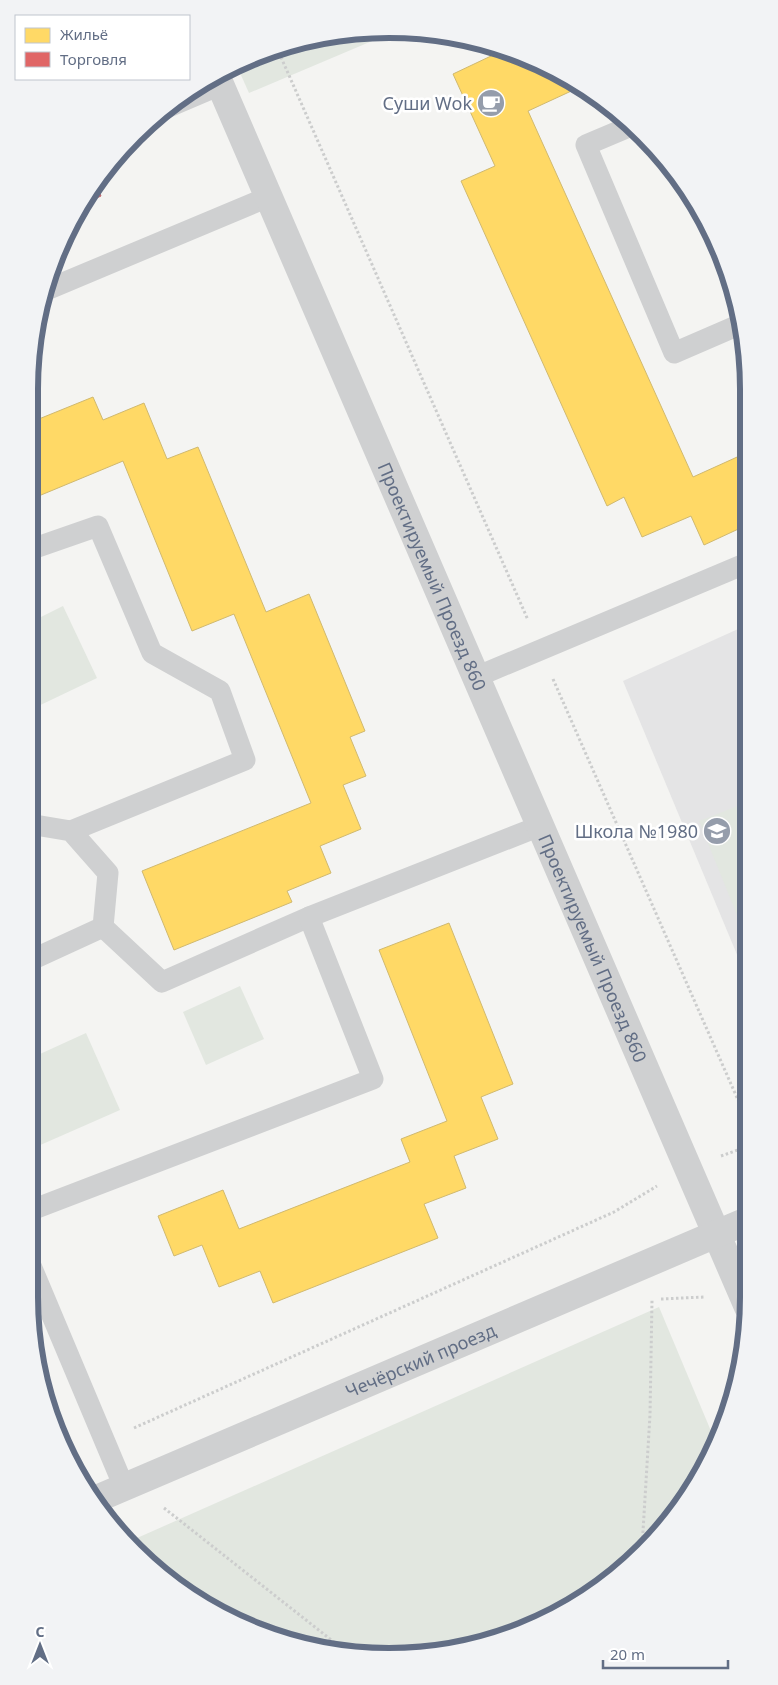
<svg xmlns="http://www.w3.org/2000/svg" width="778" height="1685" viewBox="0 0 778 1685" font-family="'Noto Sans',sans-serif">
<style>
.built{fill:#e4e4e5}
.green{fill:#e2e7e0}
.homes{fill:#ffd966;stroke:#d0b96f}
.shops{fill:#e06666;stroke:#ba686f}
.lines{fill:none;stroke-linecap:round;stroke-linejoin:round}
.path{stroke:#cccdcd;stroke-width:3;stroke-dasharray:2.5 2.5;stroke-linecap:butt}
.service{stroke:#cfd0d1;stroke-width:21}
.minor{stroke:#cfd0d1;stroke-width:28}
.labels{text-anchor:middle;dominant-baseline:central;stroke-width:5;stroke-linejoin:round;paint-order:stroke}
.poi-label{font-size:18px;fill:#626e85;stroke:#fff;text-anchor:end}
.street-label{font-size:18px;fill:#626e85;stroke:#fff}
.rim{fill:none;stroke:#626e85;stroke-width:6}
</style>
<rect width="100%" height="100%" fill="#f4f4f2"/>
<path class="built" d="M747 625 748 981 623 681Z"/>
<g class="green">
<path d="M389 29 398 30 249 93 236 64 251 56 318 36Z"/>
<path d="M63 606 97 678 30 710 29 707V623Z"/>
<path d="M748 802V942L699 821Z"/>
<path d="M240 986 264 1039 206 1065 183 1012Z"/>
<path d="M86 1033 120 1110 29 1150V1059Z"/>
<path d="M659 1307 716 1443 660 1534 569 1608 505 1637 436 1653 319 1649 209 1608 128 1542Z"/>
</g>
<g class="homes">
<path d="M485 44 527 56 580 87 528 111 693 477 746 453 747 525 704 545 691 516 642 537 624 497 607 506 461 181 495 166 453 74 491 56Z"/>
<path d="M93 397 103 420 144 403 167 459 198 447 266 612 309 594 365 731 350 737 366 776 343 785 361 829 320 846 331 873 287 891 292 902 174 950 142 871 311 803 234 614 192 631 123 461 29 500V423Z"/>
<path d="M449 923 513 1084 481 1097 498 1139 454 1156 466 1188 424 1204 438 1238 273 1303 260 1271 219 1287 202 1245 174 1256 158 1216 223 1190 239 1229 410 1162 401 1139 447 1121 379 950Z"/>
</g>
<path class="shops" d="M95 182 101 196 81 205 89 189Z"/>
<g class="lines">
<g class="path">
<path d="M277 48 528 620"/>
<path d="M553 679 749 1125"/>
<path d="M721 1156 749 1146"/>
<path d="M661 1299 704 1297"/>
<path d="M134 1428 614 1212 657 1186"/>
<path d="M68 1457 76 1454"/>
<path d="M164 1508 344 1650"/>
<path d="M642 1548 650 1415 652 1300"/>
</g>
<g class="service">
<path d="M166 108 220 85"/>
<path d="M631 126 586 145 674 353 741 324"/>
<path d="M44 291 268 197"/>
<path d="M29 550 98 526 152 653 220 691 245 760 71 831"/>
<path d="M476 677 747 563"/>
<path d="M103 927 162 982 309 917"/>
<path d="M29 961 103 927 108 873 71 831 29 824"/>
<path d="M29 1211 373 1079 309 917 540 826"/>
<path d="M29 1261 124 1487"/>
</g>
<g class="minor">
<path id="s1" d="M216 75 748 1307"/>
<path id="s2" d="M94 1500 749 1220"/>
</g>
</g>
<defs>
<symbol id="cafe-disc" viewBox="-11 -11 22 22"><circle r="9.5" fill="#959dab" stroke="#fff"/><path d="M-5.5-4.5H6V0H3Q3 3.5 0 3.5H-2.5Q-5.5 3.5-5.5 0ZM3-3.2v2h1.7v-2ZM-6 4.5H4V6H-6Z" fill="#fff"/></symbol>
<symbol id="school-disc" viewBox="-11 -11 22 22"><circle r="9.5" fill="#959dab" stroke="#fff"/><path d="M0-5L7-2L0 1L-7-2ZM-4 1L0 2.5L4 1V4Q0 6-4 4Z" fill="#fff"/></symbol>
</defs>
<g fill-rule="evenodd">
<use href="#cafe-disc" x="475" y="87" width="32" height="32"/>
<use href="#school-disc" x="701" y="815" width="32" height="32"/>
</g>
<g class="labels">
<g class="poi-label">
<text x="472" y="103">Суши Wok</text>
<text x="698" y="831">Школа №1980</text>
</g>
<g class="street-label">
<text stroke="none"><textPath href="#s1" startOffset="546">Проектируемый Проезд 860</textPath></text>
<text stroke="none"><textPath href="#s1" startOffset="951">Проектируемый Проезд 860</textPath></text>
<text stroke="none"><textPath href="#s2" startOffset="355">Чечёрский проезд</textPath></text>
</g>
</g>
<path d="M0 0H778V1685H0ZM389 38H389A351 351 0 0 1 740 389V1297A351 351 0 0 1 389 1648H389A351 351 0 0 1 38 1297V389A351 351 0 0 1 389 38Z" fill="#f2f3f5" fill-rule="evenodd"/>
<path class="rim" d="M389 38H389A351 351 0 0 1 740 389V1297A351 351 0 0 1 389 1648H389A351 351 0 0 1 38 1297V389A351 351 0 0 1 389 38Z"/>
<rect x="15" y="15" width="175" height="65" fill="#ffffff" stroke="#c0c5ce"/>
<rect x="25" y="28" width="25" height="15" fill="#ffd966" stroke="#c0c5ce"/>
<text x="60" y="40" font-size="15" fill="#626e85">Жильё</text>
<rect x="25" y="52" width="25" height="15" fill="#e06666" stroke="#c0c5ce"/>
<text x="60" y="65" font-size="15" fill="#626e85">Торговля</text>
<g transform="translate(40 1645)" stroke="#ffffff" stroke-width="4" paint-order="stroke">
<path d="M0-4L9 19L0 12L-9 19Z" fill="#626e85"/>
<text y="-8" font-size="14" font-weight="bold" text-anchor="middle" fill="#626e85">С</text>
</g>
<path d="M603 1660v8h125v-8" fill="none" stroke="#626e85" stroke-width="2.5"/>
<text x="610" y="1660" font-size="15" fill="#626e85" stroke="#ffffff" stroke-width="4" paint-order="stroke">20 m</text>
</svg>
